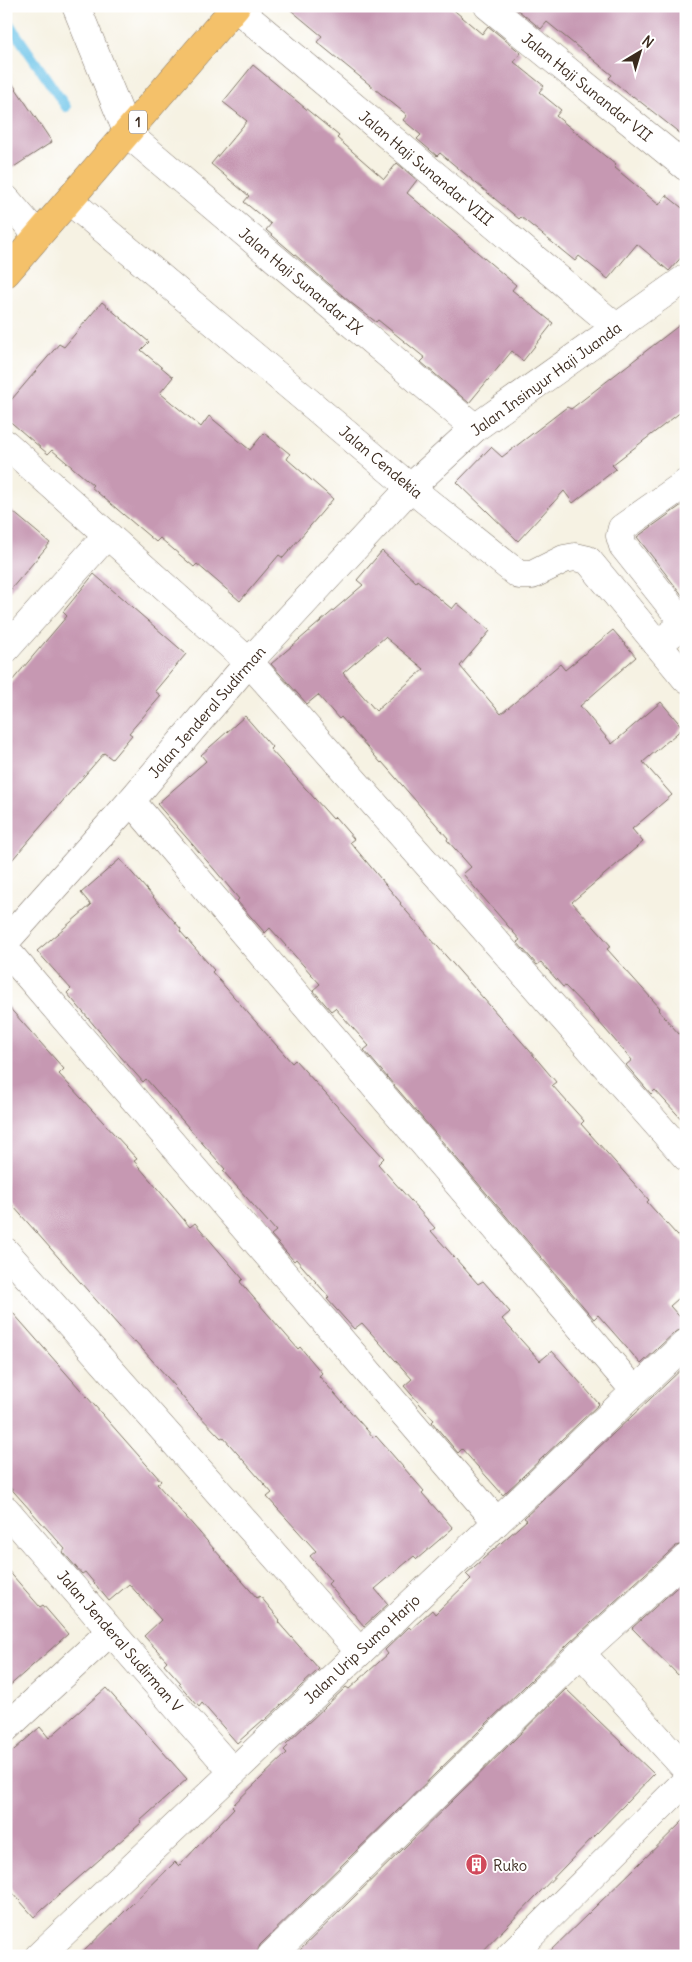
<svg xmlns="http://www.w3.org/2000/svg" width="692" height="1962" viewBox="0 0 692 1962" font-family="Delius,sans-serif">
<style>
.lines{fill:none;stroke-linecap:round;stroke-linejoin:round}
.stream{stroke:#6ac3e8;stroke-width:10}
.building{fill:#c698b2;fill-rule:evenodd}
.minor-casing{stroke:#7c7063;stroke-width:29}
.highway-casing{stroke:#7c7063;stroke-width:29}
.minor{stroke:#fff;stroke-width:28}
.highway{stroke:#f4c16a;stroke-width:28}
.labels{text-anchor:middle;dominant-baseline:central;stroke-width:4;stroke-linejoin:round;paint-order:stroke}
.shield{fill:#fff;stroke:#766a62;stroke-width:1}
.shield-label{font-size:14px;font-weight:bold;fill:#3b2a1e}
.street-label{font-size:15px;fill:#3b2a1e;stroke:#fff}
.poi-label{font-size:15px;fill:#3b2a1e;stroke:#fff;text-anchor:start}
</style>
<rect width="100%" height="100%" fill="#fff"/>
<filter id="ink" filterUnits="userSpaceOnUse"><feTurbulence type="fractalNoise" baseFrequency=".02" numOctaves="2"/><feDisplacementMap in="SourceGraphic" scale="10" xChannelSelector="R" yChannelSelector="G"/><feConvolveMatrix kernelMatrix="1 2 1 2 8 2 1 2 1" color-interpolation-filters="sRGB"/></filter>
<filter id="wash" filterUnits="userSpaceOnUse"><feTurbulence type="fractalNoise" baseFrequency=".0096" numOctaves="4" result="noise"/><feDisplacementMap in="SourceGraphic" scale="20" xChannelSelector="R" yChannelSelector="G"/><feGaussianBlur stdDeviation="1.12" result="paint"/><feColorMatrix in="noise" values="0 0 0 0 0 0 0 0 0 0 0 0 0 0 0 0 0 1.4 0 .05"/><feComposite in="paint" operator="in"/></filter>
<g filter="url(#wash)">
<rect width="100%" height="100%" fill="#f6f2e3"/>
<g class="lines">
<path class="stream" d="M6 19 66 107"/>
</g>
<g id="blocks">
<g class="building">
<path d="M286 6H449L482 34 488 26 521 53 514 62 544 86 539 92 561 110 556 116 616 165 614 167 659 205 666 195 686 211V252L669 271 637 244 608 279 579 256 575 261 521 217 519 219 440 153 437 156 417 139 421 135 403 120 407 115 317 42 322 36Z"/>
<path d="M513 6H686V138L633 96 632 97 609 78 612 75 547 22 541 29Z"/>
<path d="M253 65 339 136 337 138 384 179 397 163 417 180 407 193 516 285 512 290 553 323 523 361 512 351 469 403 421 362 425 358 378 320 376 322 350 302 266 230 271 224 244 202 249 196 211 164 247 121 223 102Z"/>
<path d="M6 74 52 142 6 172Z"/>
<path d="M102 302 149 342 141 350 173 377 160 393 201 427 209 416 250 450 264 433 290 454 287 459 333 499 283 558 279 555 240 601 197 564 194 567 160 538 156 542 91 487 93 485 52 450 48 454 6 418V406L59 344 64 347Z"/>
<path d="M686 320V408L612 465 616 469 573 503 564 491 518 541 457 482 491 447 502 457 567 407 571 409Z"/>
<path d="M686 502V600L637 537Z"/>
<path d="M6 506 50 543 6 595Z"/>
<path d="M382 551 416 582 417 580 452 609 457 603 490 631 460 666 501 714 560 664 565 670 613 630 636 657 580 706 612 744 661 702 683 728 643 762 672 795 632 829 643 842 572 902 611 946 607 949 660 1008 658 1010 686 1042V1124L655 1090 651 1094 626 1065 632 1060 592 1014 565 986 563 987 541 962 537 965 517 942 520 940 463 874 471 867 447 840 448 838 382 762 381 763 341 717 339 719 318 695 307 704 271 664 363 585 357 580ZM385 637 424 669 376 711 343 673Z"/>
<path d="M94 574 186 654 155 691 161 696 129 733 132 735 112 759 104 753 6 867V688L67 616 63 612Z"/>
<path d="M245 716 272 747 270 749 333 819 335 817 354 839 350 842 401 903 400 904 529 1050 556 1082 552 1085 584 1121 581 1124 649 1200 647 1202 686 1245V1292L670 1306 686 1324V1328L675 1332 641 1364 598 1315 594 1319 364 1050 369 1046 335 1008 331 1011 313 990 320 984 270 928 265 933 237 901 239 899 214 869 157 804 206 761 201 755Z"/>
<path d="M120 859 181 929 180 931 214 970 212 972 292 1063 295 1060 384 1158 378 1164 435 1228 431 1231 478 1284 483 1281 510 1312 502 1319 540 1361 552 1351 599 1404 503 1495 462 1449 458 1453 432 1422 434 1420 404 1386 412 1379 362 1323 354 1329 327 1299 329 1297 296 1259 294 1261 271 1235 276 1231 223 1171 225 1169 146 1079 143 1082 120 1056 67 993 71 989 37 951 91 905 81 893Z"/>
<path d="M6 1004 64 1069 59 1074 137 1159 134 1161 190 1227 195 1223 243 1279 240 1282 298 1349 300 1347 322 1373 319 1376 374 1438 376 1436 424 1491 422 1493 453 1528 417 1559 414 1556 375 1589 388 1604 364 1626 328 1584 331 1581 310 1556 316 1551 267 1497 272 1493 223 1437 221 1438 193 1409 174 1387 175 1386 135 1341 133 1342 6 1198Z"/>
<path d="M6 1305 161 1481 157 1484 257 1598 260 1596 280 1620 278 1622 319 1669 264 1721 263 1720 237 1743 202 1703 199 1707 179 1684 181 1683 164 1664 167 1661 144 1636 161 1620 129 1584 109 1601 85 1572 82 1574 63 1552 65 1549 6 1483Z"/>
<path d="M686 1365V1543L676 1546 570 1642 260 1945 256 1956H79L175 1862 179 1866 234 1808 232 1806 287 1753 284 1750 288 1746 286 1744 346 1687 349 1689 388 1654 385 1650 409 1627 411 1629 432 1610 435 1614 471 1579 466 1574 527 1520 524 1518Z"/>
<path d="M6 1568 40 1607 43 1605 68 1634 6 1689Z"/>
<path d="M686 1579V1683L632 1628Z"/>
<path d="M106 1688 187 1779 140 1821 141 1823 34 1917 6 1885V1757L40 1727 49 1738Z"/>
<path d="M566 1689 654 1774 478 1956H294Z"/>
<path d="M686 1818V1956H545Z"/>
</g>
</g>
</g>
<g filter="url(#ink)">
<use href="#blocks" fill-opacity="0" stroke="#7c7063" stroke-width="1"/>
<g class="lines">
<defs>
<g id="minor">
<path d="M76 6 128 134 475 428"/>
<path d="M234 6 617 328"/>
<path d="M488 6 686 167"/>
<path d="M6 199 38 236"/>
<path d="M70 201 424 499 519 575H532L564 559 575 557 588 560 686 679"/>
<path d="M6 444 249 662 686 1157"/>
<path d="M657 644 685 624 623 546 620 536 622 528 686 483"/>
<path d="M6 649 107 535"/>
<path d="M131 801 635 1391"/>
<path d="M6 941 131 801 249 662 411 487 475 428 686 278"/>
<path d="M6 950 497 1522"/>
<path d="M6 1252 360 1652"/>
<path d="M6 1510 233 1772"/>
<path d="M686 1558 581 1653 686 1769"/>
<path d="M6 1728 111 1631"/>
<path d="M39 1956 686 1343"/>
<path d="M271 1956 581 1653"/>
<path d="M510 1956 686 1781"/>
</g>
<path id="highway" d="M6 273 236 6"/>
</defs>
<use href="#minor" class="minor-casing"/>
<use href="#highway" class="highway-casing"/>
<use href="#minor" class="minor"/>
<use href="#highway" class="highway"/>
</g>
</g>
<defs>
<symbol id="building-disc" viewBox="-11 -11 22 22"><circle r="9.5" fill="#d1495b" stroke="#fff"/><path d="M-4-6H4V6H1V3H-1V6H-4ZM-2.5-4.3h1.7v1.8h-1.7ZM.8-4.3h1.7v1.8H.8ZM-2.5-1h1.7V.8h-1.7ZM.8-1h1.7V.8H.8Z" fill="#fff"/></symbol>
</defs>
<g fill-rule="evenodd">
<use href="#building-disc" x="464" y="1852" width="25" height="25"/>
</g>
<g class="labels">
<rect class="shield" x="129" y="110.5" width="18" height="23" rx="4"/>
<g class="shield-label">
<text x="138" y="122">1</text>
</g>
<g class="street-label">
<text transform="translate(587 87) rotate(39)">Jalan Haji Sunandar VII</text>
<text transform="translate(426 168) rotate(40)">Jalan Haji Sunandar VIII</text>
<text transform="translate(301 281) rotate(40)">Jalan Haji Sunandar IX</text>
<text transform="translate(546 379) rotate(-36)">Jalan Insinyur Haji Juanda</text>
<text transform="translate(381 462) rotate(40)">Jalan Cendekia</text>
<text transform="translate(207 712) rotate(-49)">Jalan Jenderal Sudirman</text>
<text transform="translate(120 1641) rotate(49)">Jalan Jenderal Sudirman V</text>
<text transform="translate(362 1649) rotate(-43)">Jalan Urip Sumo Harjo</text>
</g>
<g class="poi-label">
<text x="493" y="1865">Ruko</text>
</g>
</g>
<rect width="692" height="1962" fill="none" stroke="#fff" stroke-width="25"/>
<g transform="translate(640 52) rotate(38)" stroke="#ffffff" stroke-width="4" paint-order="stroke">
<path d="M0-4L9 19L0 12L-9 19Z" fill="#3b2a1e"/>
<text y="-8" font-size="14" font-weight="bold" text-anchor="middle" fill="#3b2a1e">N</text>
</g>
</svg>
